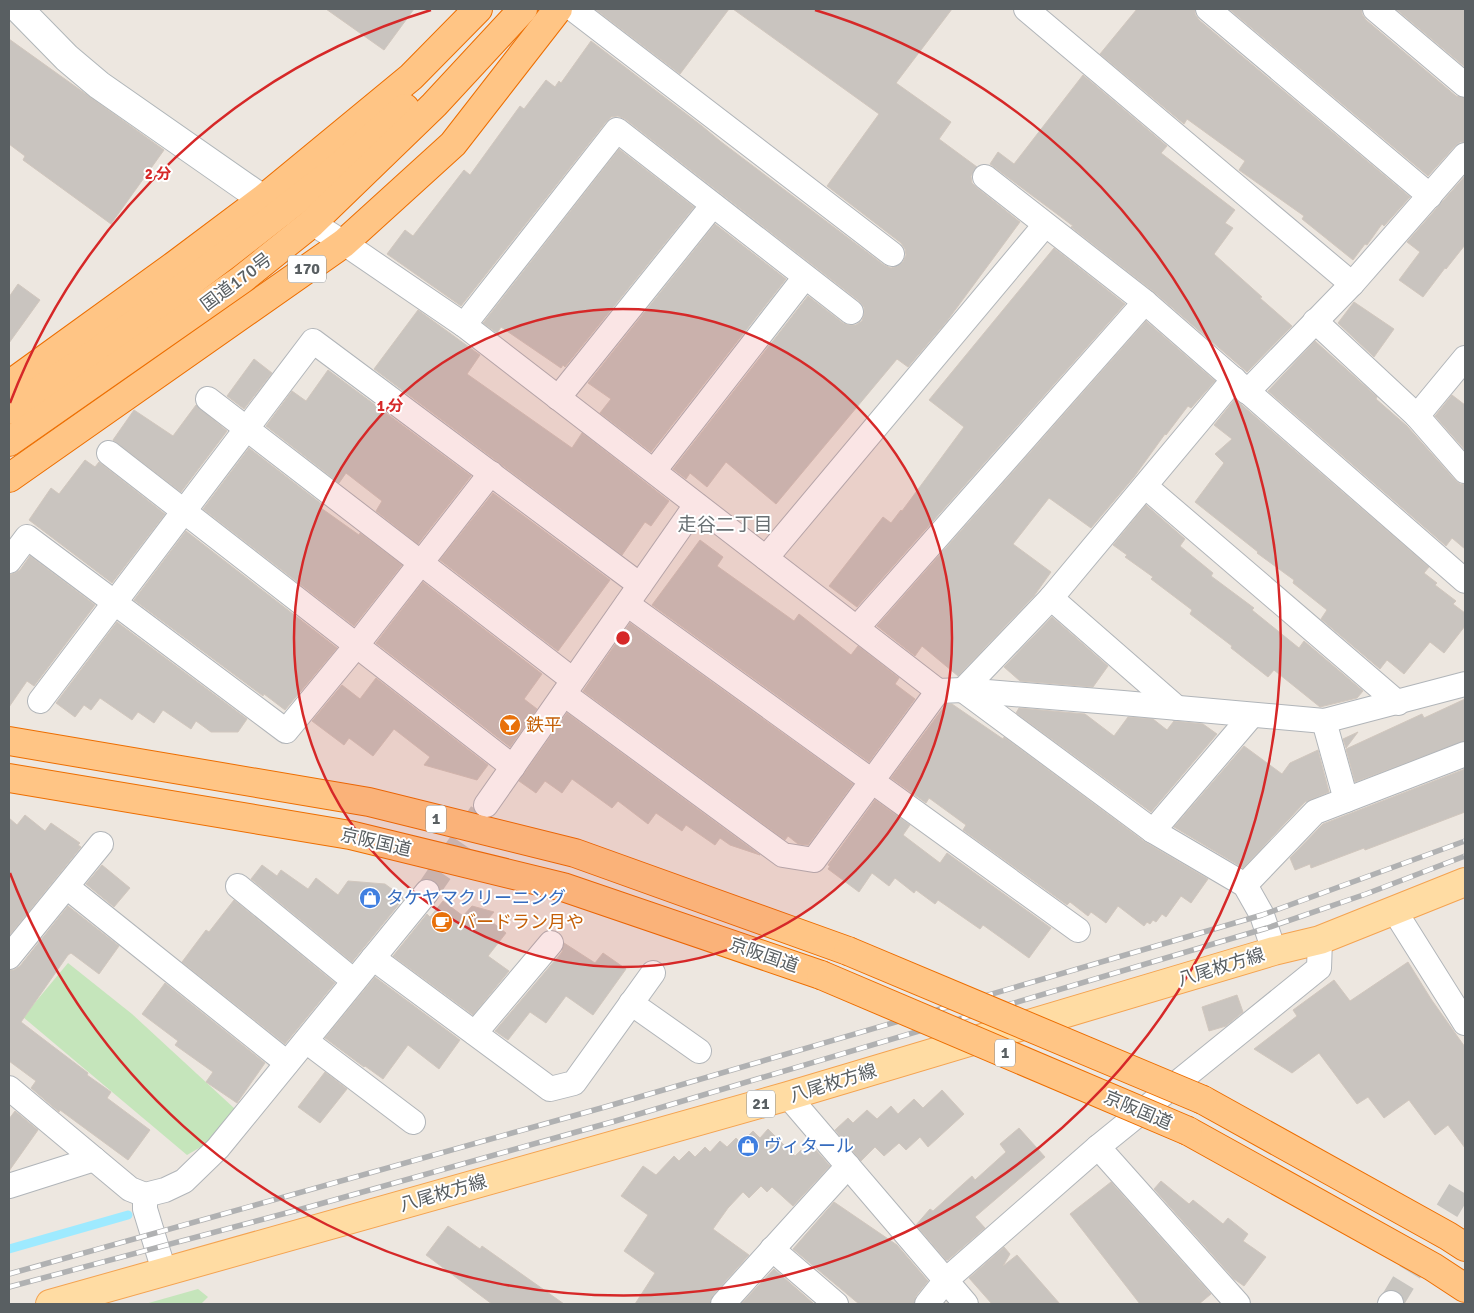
<svg xmlns="http://www.w3.org/2000/svg" width="1474" height="1313" viewBox="0 0 1474 1313" font-family="Signika,'Noto Sans JP',sans-serif">
<style>
.green{fill:#c5e5bb}
.lines{fill:none;stroke-linecap:round;stroke-linejoin:round}
.stream{stroke:#9eeaff;stroke-width:9}
.building{fill:#c9c4bf;stroke:#d1c7be}
.street-tunnel{stroke:#c8c5c0;stroke-width:24;stroke-dasharray:24 12;stroke-linecap:butt}
.street-casing{stroke:#b1b5b9;stroke-width:26}
.secondary-casing{stroke:#b0b6b9;stroke-width:30}
.primary-casing{stroke:#f4a351;stroke-width:30}
.highway-casing{stroke:#ed6e00;stroke-width:30}
.street{stroke:#fff;stroke-width:24}
.secondary{stroke:#fff;stroke-width:28}
.primary{stroke:#ffdca3;stroke-width:28}
.highway{stroke:#ffc585;stroke-width:28}
.rail-casing{stroke:#b0b1b2;stroke-width:5.5}
.rail{stroke:#fff;stroke-width:4;stroke-dasharray:11;stroke-linecap:butt}
.highway-bridge-casing{stroke:#ed6e00;stroke-width:30;stroke-linecap:butt}
.highway-bridge{stroke:#ffc585;stroke-width:28}
.ring{fill:none;stroke:#d62828;stroke-width:2.5}
.labels{text-anchor:middle;dominant-baseline:central;stroke-width:4;stroke-linejoin:round;paint-order:stroke}
.shield{fill:#fff;stroke:#8b8f91;stroke-width:1}
.shield-label{font-size:16px;font-weight:bold;fill:#595f62}
.street-label{font-size:18px;fill:#595f62;stroke:#fff}
.food-label{font-size:18px;fill:#c56008;stroke:#fff;text-anchor:start}
.shop-label{font-size:18px;fill:#366cbe;stroke:#fff;text-anchor:start}
.neighbourhood-label{font-size:19px;fill:#6a7174;stroke:#fff}
.centre{fill:#d62828;stroke:#fff;stroke-width:2.5}
.ring-label{font-size:15px;text-anchor:middle;font-weight:bold;fill:#d62828;stroke:#fff;stroke-width:4;stroke-linejoin:round;paint-order:stroke}
</style>
<rect width="100%" height="100%" fill="#ede7e0"/>
<!-- green -->
<g class="green">
<path d="M68 963 132 1014 235 1109 206 1144 187 1155 23 1017Z"/>
<path d="M198 1289 208 1297 201 1304H145Z"/>
</g>
<g class="lines">
<!-- stream -->
<path class="stream" d="M9 1249 128 1215"/>
</g>
<!-- building -->
<g class="building">
<path d="M326 9H414L384 50Z"/>
<path d="M595 9H729L680 74Z"/>
<path d="M733 9H952L896 83 951 122 939 139 977 167 971 176 972 183 976 187 1020 222 947 321 908 367 897 359 776 504 726 462 707 487 690 473 686 479 673 469 808 296 843 323 849 325H856L862 321 864 314V307L859 301 625 119 618 116 611 117 606 122 461 306 387 254 405 230 413 236 464 170 470 175 520 106 524 109 546 80 555 87 559 81 561 83 591 41 702 126 720 141 884 265 891 268 898 266 903 262 906 255 905 249 901 243 827 186 879 114Z"/>
<path d="M1137 9H1195V14L1199 20 1410 197 1384 226 1382 224 1367 245 1365 244 1353 260 1302 219 1304 216 1239 170 1245 161 1187 119 1184 124 1100 54Z"/>
<path d="M1229 9H1362V14L1366 20 1456 96 1465 98V142H1460L1455 146 1428 176Z"/>
<path d="M1396 9H1465V67Z"/>
<path d="M9 39 164 150 111 224 23 160 25 156 9 144Z"/>
<path d="M1083 75 1167 146 1161 153 1235 210 1225 223 1233 228 1214 254 1262 297 1260 298 1292 326 1247 372 1154 292 1071 227 1073 226 990 164 998 152 1014 164Z"/>
<path d="M619 149 694 207 565 367 563 365 561 368 501 327 497 333 483 323Z"/>
<path d="M1465 176V245L1446 269 1445 268 1423 297 1399 280 1420 252 1407 242Z"/>
<path d="M715 224 786 279 651 452 600 413 611 399 588 383Z"/>
<path d="M1054 248 1125 304 857 607 829 586 883 517 891 523 901 510 902 511 964 427 929 400Z"/>
<path d="M18 284 40 300 9 343V297Z"/>
<path d="M1354 302 1394 329 1374 357 1338 323Z"/>
<path d="M418 310 480 355 467 374 572 448 582 433 669 501 651 526 645 522 622 555 374 369Z"/>
<path d="M1146 321 1215 381 1191 408 1188 406 1166 435 1165 434 1134 477 1091 528 1049 498 1013 544 1051 572 1034 596 958 676 922 646 915 656 877 626Z"/>
<path d="M1315 341 1377 397 1376 399 1407 426 1455 480 1460 484H1465V549L1452 538 1446 546 1268 391Z"/>
<path d="M254 359 272 373 244 409 227 396Z"/>
<path d="M328 370 471 476 418 544 376 511 382 501 346 473 339 483 266 426 292 391 306 401Z"/>
<path d="M1452 395 1465 405V450L1435 416Z"/>
<path d="M1235 399 1429 567 1424 573 1437 583 1435 585 1456 601 1453 604 1465 613V626L1444 653 1430 642 1404 674 1387 660 1380 669 1321 619 1327 610 1293 583 1294 580 1257 553 1258 552 1195 502 1224 463 1215 454 1232 439 1214 425Z"/>
<path d="M196 405 227 431 181 492 113 440 134 410 173 436Z"/>
<path d="M249 448 323 505 321 508 359 535 360 533 402 565 354 626 203 509Z"/>
<path d="M85 460 95 467 99 462 165 514 112 583 29 520 51 488 59 494Z"/>
<path d="M493 493 610 580 558 651 440 560Z"/>
<path d="M1146 505 1185 539 1180 546 1213 573 1211 576 1254 608 1252 610 1299 648 1304 641 1363 691 1357 698 1320 707 1274 670 1268 677 1231 648 1232 646 1190 614 1192 610 1151 579 1153 577 1125 557 1127 555 1113 545Z"/>
<path d="M186 531 337 648 285 710 264 694 263 696 134 600Z"/>
<path d="M700 540 723 557 717 566 794 621 799 614 851 655 858 646 899 678 895 684 915 699 869 762 652 605Z"/>
<path d="M30 556 95 605 34 686 27 681 9 707V575L15 573 20 570Z"/>
<path d="M423 582 542 674 524 699 537 709 510 747 376 643Z"/>
<path d="M1052 617 1108 666 1093 687 1020 681 1004 667Z"/>
<path d="M117 622 247 719 238 732H211L196 721 191 729 163 710 154 723 138 712 132 720 100 698 91 710 84 705 75 717 56 703Z"/>
<path d="M630 623 853 784 808 845 798 844 788 836 785 840 583 691Z"/>
<path d="M376 678 488 765 477 780 424 765 430 757 394 729 373 756 349 738 344 745 312 721 342 685 360 699Z"/>
<path d="M1465 699V741L1355 782 1346 749 1422 714 1424 718Z"/>
<path d="M946 704H952L1003 739 1004 737 1145 842 1208 879 1191 903 1181 896 1166 917 1162 914 1156 922 1153 920 1150 924 1147 922 1144 926 1118 906 1106 923 1091 912 1088 916 1070 902 1067 905 963 830 966 825 929 798 926 803 891 778Z"/>
<path d="M1019 708 1085 714 1114 736 1128 717 1153 719 1167 730 1174 721 1203 724 1217 734 1151 812 1016 713Z"/>
<path d="M567 713 760 855 730 845 720 838 715 845 686 825 682 831 656 813 648 824 618 801 612 808 572 779 562 793 545 781 536 793 519 781Z"/>
<path d="M1358 732 1346 748 1343 739Z"/>
<path d="M1244 746 1282 774 1290 763 1318 750 1329 792 1305 802 1243 868 1174 827Z"/>
<path d="M1465 769V812L1365 850 1364 848 1311 868 1310 864 1295 870 1290 858 1323 824Z"/>
<path d="M875 800 910 825 903 835 940 863 947 853 1051 928 1029 958 983 925 980 929 938 900 935 904 916 890 914 893 895 878 889 886 872 873 859 892 828 869 830 866 828 865Z"/>
<path d="M25 815 45 831 51 823 80 843 78 845 81 847 9 936V818L17 825Z"/>
<path d="M102 865 130 888 114 907 86 884Z"/>
<path d="M262 865 277 876 281 870 308 889 316 878 338 895 348 881 385 884 404 898 352 962 251 879Z"/>
<path d="M234 900 335 983 285 1044 182 962 206 930 209 932Z"/>
<path d="M443 901 463 916 472 906 494 912 488 919 506 933 488 956 509 971 473 1015 393 956 427 914 430 917Z"/>
<path d="M68 906 119 946 99 974 71 953 68 955 21 1022 88 1073 87 1075 111 1092 107 1098 150 1130 128 1160 60 1110 59 1112 31 1088 36 1081 9 1061V970H14L20 966Z"/>
<path d="M564 943 595 963 603 953 626 969 593 1015 566 996 546 1023 530 1012 508 1040 495 1031 562 952Z"/>
<path d="M1408 962 1431 999 1465 1047V1148L1448 1125 1435 1135 1409 1100 1384 1118 1368 1097 1357 1104 1319 1053 1292 1073 1254 1049 1297 1016 1293 1010 1334 980 1350 1001Z"/>
<path d="M375 977 460 1040 439 1069 408 1045 383 1079 365 1066 364 1067 325 1038Z"/>
<path d="M165 983 265 1063 237 1103 206 1082 213 1072 175 1045 178 1041 142 1014Z"/>
<path d="M1237 995 1243 1012 1226 1026 1209 1031 1202 1007Z"/>
<path d="M325 1072 347 1089 320 1123 298 1107Z"/>
<path d="M942 1090 964 1114 928 1147 920 1137 906 1150 899 1143 884 1156 875 1147 861 1161 835 1130 848 1118 853 1123 867 1110 877 1119 891 1106 898 1114 914 1099 923 1108Z"/>
<path d="M15 1111 38 1130 9 1171V1119Z"/>
<path d="M1019 1128 1045 1157 975 1217 985 1228 948 1260H946L916 1225 930 1209 933 1211 972 1176 975 1180 1006 1152 1000 1144Z"/>
<path d="M768 1129 795 1156 801 1150 807 1156 815 1149 830 1166 793 1206 772 1187 767 1192 761 1186 749 1198 743 1192 728 1208 713 1229 749 1255 713 1295 710 1304H635L655 1273 624 1251 648 1215 621 1196 643 1166 656 1175 674 1156 679 1161 689 1151 695 1157 705 1147 710 1152 720 1141 727 1147 736 1138 741 1143 753 1131 760 1138Z"/>
<path d="M1161 1181 1189 1204 1193 1200 1223 1224 1228 1218 1248 1234 1243 1241 1266 1257 1244 1286 1234 1279 1154 1189Z"/>
<path d="M1111 1182 1211 1294 1199 1304H1140L1070 1214Z"/>
<path d="M834 1202 897 1245 928 1281 916 1296 914 1304H859L793 1249Z"/>
<path d="M448 1226 480 1249 482 1246 564 1304H492L426 1255Z"/>
<path d="M1004 1247 1010 1254 1003 1266 1017 1255 1060 1304H992L969 1278Z"/>
<path d="M774 1269 813 1303 812 1304H741Z"/>
</g>
<g class="lines">
<!-- street-tunnel -->
<g class="street-tunnel">
<path d="M427 892 481 813"/>
<path d="M1391 1303 1465 1181"/>
</g>
<!-- street casing -->
<g class="street-casing">
<g id="street">
<path d="M573 9 892 254"/>
<path d="M1026 9 1352 284"/>
<path d="M1208 9 1430 196"/>
<path d="M1375 9 1465 85"/>
<path d="M985 177 1145 302 1465 581"/>
<path d="M312 223 344 243 464 325 938 691 963 690 1123 703 1324 721 1465 684"/>
<path d="M1315 321 1417 416 1465 471"/>
<path d="M464 325 617 130 851 312"/>
<path d="M1247 392 1352 284 1465 155"/>
<path d="M558 398 713 205"/>
<path d="M208 399 573 680"/>
<path d="M1417 416 1465 358"/>
<path d="M109 453 513 767"/>
<path d="M654 471 805 277"/>
<path d="M1145 486 1398 703"/>
<path d="M766 558 1045 225"/>
<path d="M9 561 27 537 286 731 356 646 491 473"/>
<path d="M1051 598 1177 708"/>
<path d="M627 604 1078 930"/>
<path d="M857 628 1145 302"/>
<path d="M963 690 1153 831 1245 885 1262 915 1274 951"/>
<path d="M963 690 1051 598 1234 379"/>
<path d="M564 694 783 855 814 860 938 691"/>
<path d="M40 701 313 341 640 585"/>
<path d="M1324 721 1346 800"/>
<path d="M486 805 696 505"/>
<path d="M1153 831 1252 715"/>
<path d="M1245 885 1315 812 1465 754"/>
<path d="M238 886 354 981"/>
<path d="M67 887 287 1063"/>
<path d="M1394 910 1465 1023"/>
<path d="M9 957 101 844"/>
<path d="M373 958 550 1089 574 1083 653 973"/>
<path d="M631 1003 699 1051"/>
<path d="M475 1033 551 943"/>
<path d="M306 1041 413 1122"/>
<path d="M9 1088 130 1189 145 1195 165 1190 184 1181 218 1148 427 892"/>
<path d="M788 1096 966 1304"/>
<path d="M1098 1147 1238 1304"/>
<path d="M9 1186 94 1159"/>
<path d="M145 1195V1209L164 1271"/>
<path d="M772 1249 836 1304"/>
<path d="M723 1304 848 1166"/>
<path d="M927 1304 946 1280 1098 1147 1319 968 1320 940"/>
<path d="M1390 1304 1391 1303"/>
</g>
</g>
<!-- secondary casing -->
<g class="secondary-casing">
<path id="secondary" d="M19 9 67 58 99 85 281 212"/>
</g>
<!-- primary casing -->
<g class="primary-casing">
<path id="primary" d="M50 1304 788 1096 1274 951 1320 940 1465 882"/>
</g>
<!-- highway casing -->
<g class="highway-casing">
<g id="highway">
<path d="M9 385 175 265 263 199 411 77 478 9"/>
<path d="M9 410 96 353 226 255 334 171 405 108"/>
<path d="M9 442 241 280 312 223 434 105 523 9"/>
<path d="M9 478 344 243 453 144 558 9"/>
<path d="M9 741 369 802 575 853 848 951"/>
<path d="M9 778 350 835 563 887 821 975"/>
<path d="M1203 1100 1448 1236 1465 1247"/>
<path d="M1188 1131 1433 1267 1465 1288"/>
</g>
</g>
<!-- street -->
<use href="#street" class="street"/>
<!-- secondary -->
<use href="#secondary" class="secondary"/>
<!-- primary -->
<use href="#primary" class="primary"/>
<!-- highway -->
<use href="#highway" class="highway"/>
<!-- rail casing -->
<g class="rail-casing">
<g id="rail">
<path d="M9 1274 605 1107 1262 915 1465 841"/>
<path d="M9 1287 309 1207 612 1122 1267 928 1366 894 1465 856"/>
</g>
</g>
<!-- rail -->
<use href="#rail" class="rail"/>
<!-- highway-bridge casing -->
<g class="highway-bridge-casing">
<g id="highway-bridge">
<path d="M848 951 1203 1100"/>
<path d="M821 975 1188 1131"/>
</g>
</g>
<!-- highway-bridge -->
<use href="#highway-bridge" class="highway-bridge"/>
</g>
<!-- distance rings -->
<circle cx="623" cy="638" r="329" fill="#d62828" fill-opacity=".12"/>
<g class="ring">
<circle cx="623" cy="638" r="329"/>
<path d="M10 403A657 657 0 0 1 431 10M815 10A657 657 0 1 1 10 873"/>
</g>
<!-- icons -->
<defs>
<g id="bar-disc" transform="scale(1.125)"><circle r="9.5" fill="#e8710a" stroke="#fff"/><path d="M-6-5H6L.8 .8V4.5H3.5V6h-7V4.5H-.8V.8Z" fill="#fff"/></g>
<g id="shop-disc" transform="scale(1.125)"><circle r="9.5" fill="#3f7fe0" stroke="#fff"/><path d="M-5-2.5h2.3a2.7 3.5 0 0 1 5.4 0H5L5.5 6h-11ZM-1.5-2.5h3a1.5 2.3 0 0 0-3 0Z" fill="#fff"/></g>
<g id="cafe-disc" transform="scale(1.125)"><circle r="9.5" fill="#e8710a" stroke="#fff"/><path d="M-5.5-4.5H6V0H3Q3 3.5 0 3.5H-2.5Q-5.5 3.5-5.5 0ZM3-3.2v2h1.7v-2ZM-6 4.5H4V6H-6Z" fill="#fff"/></g>
</defs>
<g fill-rule="evenodd">
<use href="#bar-disc" x="510" y="725"/>
<use href="#shop-disc" x="370" y="898"/>
<use href="#cafe-disc" x="442" y="922"/>
<use href="#shop-disc" x="748" y="1146"/>
</g>
<g class="labels">
<!-- shield labels -->
<g class="shield">
<rect x="288" y="255.5" width="38" height="27" rx="4"/>
<rect x="426" y="805.5" width="20" height="27" rx="4"/>
<rect x="995" y="1039.5" width="20" height="27" rx="4"/>
<rect x="747" y="1090.5" width="28" height="27" rx="4"/>
</g>
<g class="shield-label">
<text x="307" y="269">170</text>
<text x="436" y="819">1</text>
<text x="1005" y="1053">1</text>
<text x="761" y="1104">21</text>
</g>
<!-- street labels -->
<g class="street-label">
<text transform="translate(236 282) rotate(-37)">国道170号</text>
<text transform="translate(376 842) rotate(13)">京阪国道</text>
<text transform="translate(764 955) rotate(19)">京阪国道</text>
<text transform="translate(1221 967) rotate(-17)">八尾枚方線</text>
<text transform="translate(833 1083) rotate(-17)">八尾枚方線</text>
<text transform="translate(1138 1110) rotate(23)">京阪国道</text>
<text transform="translate(443 1193) rotate(-16)">八尾枚方線</text>
</g>
<!-- food labels -->
<g class="food-label">
<text x="526" y="725">鉄平</text>
<text x="458" y="922">バードラン月や</text>
</g>
<!-- shop labels -->
<g class="shop-label">
<text x="386" y="898">タケヤマクリーニング</text>
<text x="764" y="1146">ヴィタール</text>
</g>
<!-- neighbourhood labels -->
<g class="neighbourhood-label">
<text x="725" y="525">走谷二丁目</text>
</g>
</g>
<circle cx="623" cy="638" r="8" class="centre"/>
<g class="ring-label">
<text x="158" y="179">2 分</text>
<text x="390" y="411">1 分</text>
</g>
<!-- border -->
<rect width="1474" height="1313" fill="none" stroke="#595f62" stroke-width="20"/>
</svg>
